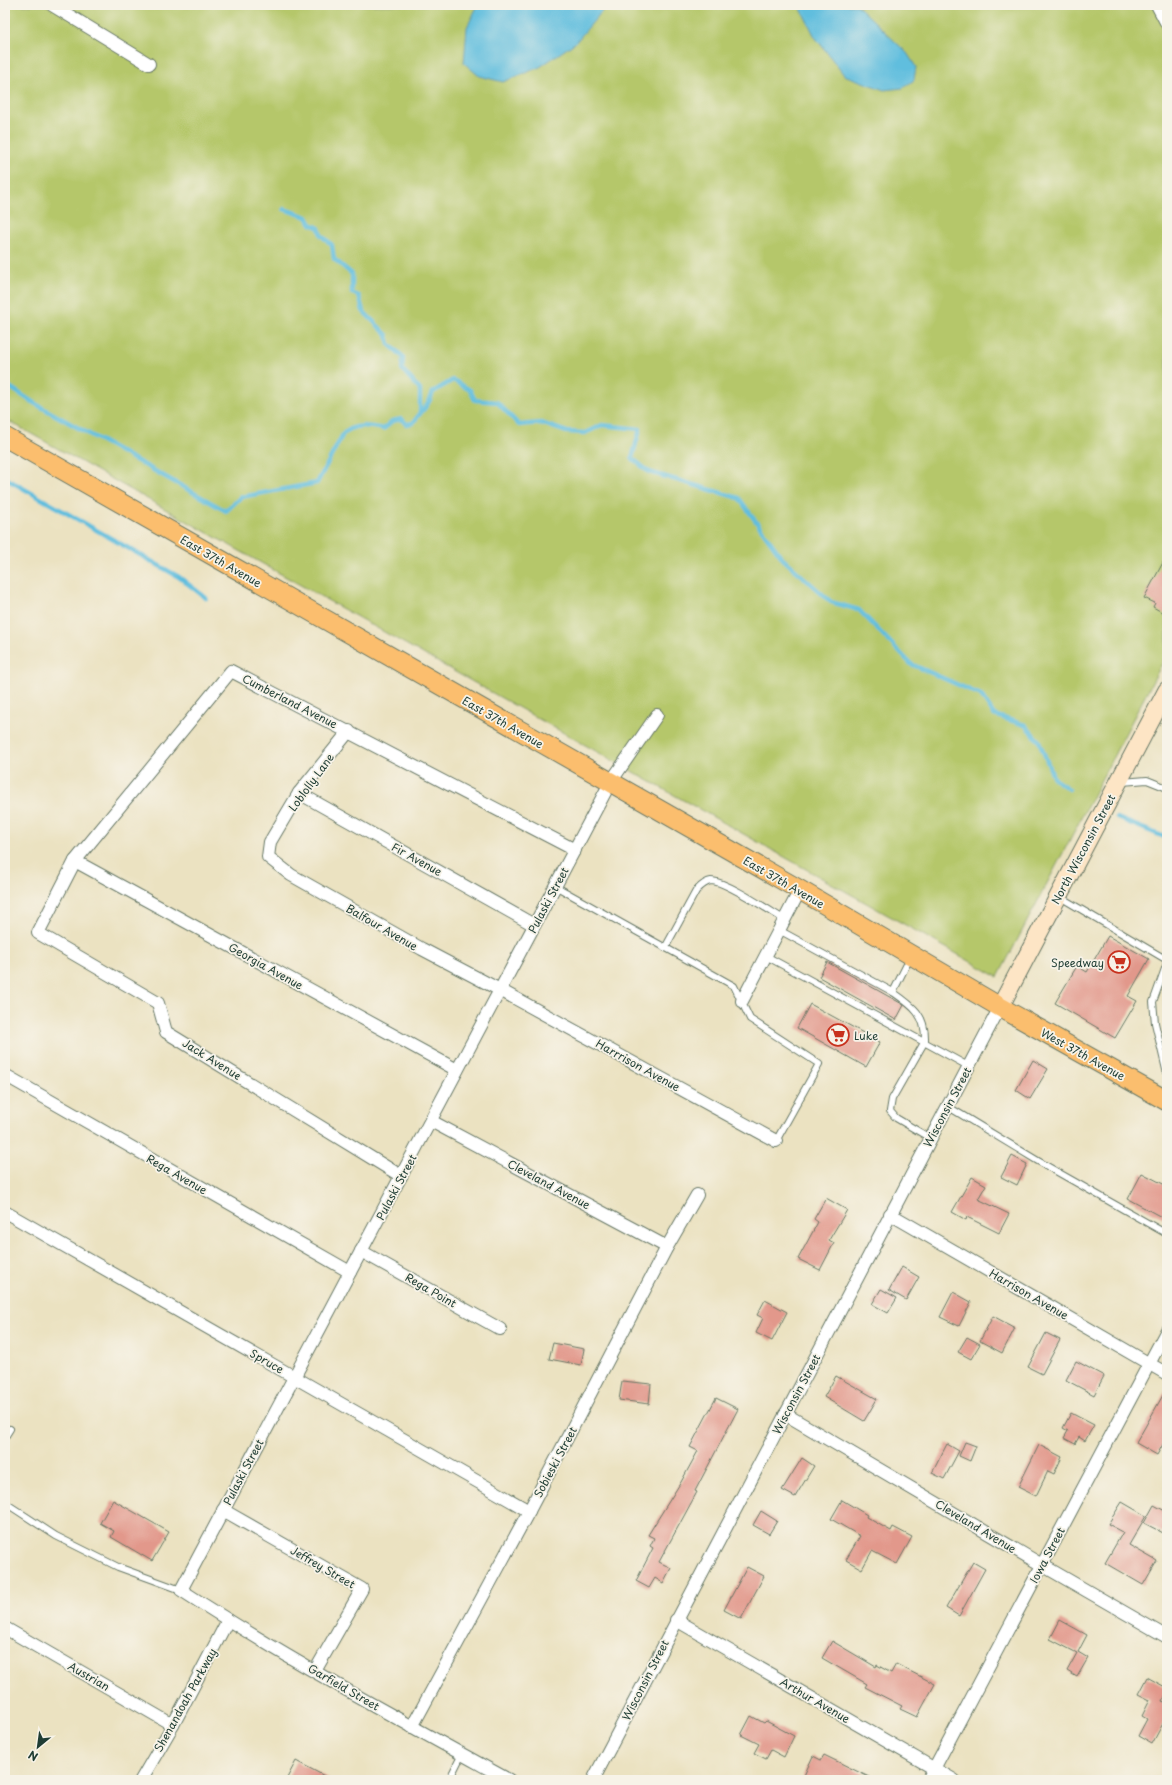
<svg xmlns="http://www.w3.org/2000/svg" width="1172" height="1785" viewBox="0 0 1172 1785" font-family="'Playpen Sans',sans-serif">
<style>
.green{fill:#b5c76a;stroke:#6a824f}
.water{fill:#60bede;stroke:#407e89}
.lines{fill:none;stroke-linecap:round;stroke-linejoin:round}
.stream{stroke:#60bede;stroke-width:4.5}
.building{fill:#e2988b}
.lane-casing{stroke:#667765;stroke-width:8}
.street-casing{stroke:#667765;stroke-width:14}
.secondary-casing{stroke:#667765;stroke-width:19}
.primary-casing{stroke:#667765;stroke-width:21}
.lane{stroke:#fff;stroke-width:6}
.street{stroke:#fff;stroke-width:12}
.secondary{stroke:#fde5c5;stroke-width:17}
.primary{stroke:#fbbe6e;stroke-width:19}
.labels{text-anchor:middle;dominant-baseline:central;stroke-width:3.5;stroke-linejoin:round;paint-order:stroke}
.street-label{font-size:11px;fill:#1f3d34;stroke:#f7f3e8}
.poi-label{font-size:11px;fill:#1f3d34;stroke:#f7f3e8;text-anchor:end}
</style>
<rect width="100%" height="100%" fill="#f7f3e8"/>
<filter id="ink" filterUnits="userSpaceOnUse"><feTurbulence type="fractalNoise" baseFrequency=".025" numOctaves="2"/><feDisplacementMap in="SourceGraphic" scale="8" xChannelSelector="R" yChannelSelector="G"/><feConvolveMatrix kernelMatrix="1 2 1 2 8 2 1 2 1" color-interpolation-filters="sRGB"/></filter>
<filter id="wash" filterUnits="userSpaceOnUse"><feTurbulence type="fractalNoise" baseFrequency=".012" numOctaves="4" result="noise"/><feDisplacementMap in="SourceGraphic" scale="16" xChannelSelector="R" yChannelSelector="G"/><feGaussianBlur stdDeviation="0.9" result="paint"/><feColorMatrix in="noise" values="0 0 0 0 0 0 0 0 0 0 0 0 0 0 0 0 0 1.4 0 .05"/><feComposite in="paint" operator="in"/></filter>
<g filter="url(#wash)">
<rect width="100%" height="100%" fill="#ebe2c1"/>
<!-- green -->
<path class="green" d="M5 5H1167V654L998 977 5 419Z"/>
<!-- water -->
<g class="water">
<path d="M478 5H605L604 9 576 42 540 67 503 82 479 76 464 63 467 27Z"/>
<path d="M799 5H857L907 53 916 67 914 80 903 88 884 90 844 75 815 37Z"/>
</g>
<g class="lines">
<!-- stream -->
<g class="stream">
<path d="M284 209 307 217 311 224 319 228 321 235 332 245 334 259 352 274V293L359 296 363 311 387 335 389 344 403 357 402 369 420 390V413"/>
<path d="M5 384 34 403 226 511 241 497 317 483 343 434C354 423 370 426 384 429L392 421 402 419 406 424 413 423C421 411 429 406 433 392L453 380 470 390 475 400 497 402 519 425 541 423 567 432 585 433 602 425 640 429 632 458 649 472 739 498 783 559 831 602 859 610 911 664 981 695 994 715 1025 725 1039 741 1054 779 1069 789"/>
<path d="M5 478 179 577 206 598"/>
<path d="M1117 818 1167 838"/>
</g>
</g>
<g id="blocks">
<!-- building -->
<g class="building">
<path d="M1167 555V615L1153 607 1155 603 1144 598Z"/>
<path d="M1108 936 1149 959 1128 996 1137 1001 1115 1038 1055 1003 1077 966 1087 972Z"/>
<path d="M827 962 904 1005 896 1020 819 977Z"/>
<path d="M810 1004 880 1042 866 1067 797 1028Z"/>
<path d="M1033 1060 1048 1069 1030 1099 1016 1090Z"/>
<path d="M1012 1156 1027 1164 1017 1185 1001 1177Z"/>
<path d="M1142 1173 1167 1186V1220L1128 1199Z"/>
<path d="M972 1177 986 1185 978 1199 1009 1214 999 1233 967 1217 966 1220 952 1212Z"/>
<path d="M826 1198 847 1210 829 1240 834 1243 820 1270 798 1259 818 1222 814 1219Z"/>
<path d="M902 1267 919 1277 906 1300 889 1290Z"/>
<path d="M881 1289 897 1298 888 1313 872 1304Z"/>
<path d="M953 1292 971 1302 959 1326 940 1317Z"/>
<path d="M765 1300 787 1312 772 1341 756 1333 763 1318 757 1315Z"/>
<path d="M993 1316 1015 1328 1002 1353 980 1341Z"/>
<path d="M1046 1333 1060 1340 1042 1374 1028 1367Z"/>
<path d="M967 1337 980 1344 971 1359 958 1352Z"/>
<path d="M553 1343 584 1349 581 1365 549 1359Z"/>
<path d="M1076 1361 1104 1376 1094 1395 1066 1380Z"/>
<path d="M836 1376 877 1399 864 1421 824 1397Z"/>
<path d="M622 1381 651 1384 649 1404 619 1400Z"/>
<path d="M1167 1388V1437L1157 1455 1136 1443Z"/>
<path d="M716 1398 738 1409 695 1491 697 1492 659 1562 671 1568 663 1583 655 1578 649 1588 636 1581 653 1548 650 1546 654 1538 648 1535 681 1482 698 1451 690 1447Z"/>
<path d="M1071 1413 1094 1425 1085 1441 1079 1437 1075 1444 1064 1438 1068 1431 1063 1428Z"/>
<path d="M965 1442 976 1446 970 1461 959 1456Z"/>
<path d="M947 1444 959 1451 944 1479 932 1473Z"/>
<path d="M1039 1445 1062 1457 1054 1474 1048 1471 1036 1496 1018 1487Z"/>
<path d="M802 1458 814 1466 795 1497 782 1490Z"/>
<path d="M113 1500 169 1532 152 1561 111 1537 114 1531 100 1523Z"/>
<path d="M842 1500 867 1515 866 1517 891 1531 893 1527 912 1537 897 1564 872 1551 862 1569 846 1560 860 1536 831 1519Z"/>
<path d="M1122 1502 1146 1516 1129 1545 1157 1561 1143 1585 1105 1563 1123 1532 1108 1524Z"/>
<path d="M1154 1505 1167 1512V1535L1144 1523Z"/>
<path d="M761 1511 777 1521 769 1534 753 1525Z"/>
<path d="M973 1562 985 1569 959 1616 946 1608Z"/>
<path d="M747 1567 764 1576 741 1619 724 1610Z"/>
<path d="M1060 1620 1087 1635 1078 1652 1088 1658 1077 1677 1067 1671 1077 1653 1050 1639Z"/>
<path d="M832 1641 876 1667 877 1665 891 1673 896 1664 935 1684 917 1717 900 1709 902 1706 865 1687 867 1684 822 1658Z"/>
<path d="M1147 1677 1167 1688V1693L1162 1702 1167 1704V1716L1152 1744 1138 1736 1147 1719 1142 1716 1150 1700 1138 1694Z"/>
<path d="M751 1716 764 1723 766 1721 794 1736 784 1757 771 1750 766 1759 754 1753 759 1744 741 1735Z"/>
<path d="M824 1755 875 1780H802L813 1756 821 1760Z"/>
<path d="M296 1761 332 1780H286Z"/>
</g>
</g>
</g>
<g filter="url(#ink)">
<use href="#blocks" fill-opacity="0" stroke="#667765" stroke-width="1"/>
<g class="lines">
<!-- lane casing -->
<g class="lane-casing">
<g id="lane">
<path d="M1122 782 1147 780 1167 788"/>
<path d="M555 886 734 986 750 1019 819 1064 776 1141"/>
<path d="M1060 897 1167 960"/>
<path d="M779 930 893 992"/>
<path d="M665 948 696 891C700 887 704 882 711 881 726 881 770 911 785 920"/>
<path d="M766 956 968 1066"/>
<path d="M910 958 893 992C913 1006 926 1015 925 1041L892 1099 890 1111 896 1118 930 1138"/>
<path d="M1167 963 1153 1002 1155 1023 1167 1074"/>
<path d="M947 1106 1038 1161 1167 1234"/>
<path d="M5 1437 10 1429"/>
<path d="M5 1499 7 1504 56 1536 118 1567 181 1590"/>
<path d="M449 1780 462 1754"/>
</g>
</g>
<!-- street casing -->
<g class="street-casing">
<g id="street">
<path d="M52 5 149 64"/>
<path d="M1157 5 1167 24"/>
<path d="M349 731 299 793 270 842 268 857 291 875 422 949 500 990 776 1141"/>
<path d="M299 793 534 925"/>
<path d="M75 861 457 1070"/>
<path d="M742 1001 800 890"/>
<path d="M5 1075 350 1272"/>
<path d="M431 1121 667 1247"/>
<path d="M401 1176 166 1032 158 1003 38 933 75 861 231 671 575 850"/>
<path d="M5 1212 529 1511"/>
<path d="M890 1214 1167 1374"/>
<path d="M361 1251 500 1329"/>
<path d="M785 1414 1042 1565 1167 1637"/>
<path d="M223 1510 362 1589 315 1671"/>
<path d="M676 1620 954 1780"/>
<path d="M5 1628 173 1725"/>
<path d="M412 1727 529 1511 667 1247 697 1195"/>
<path d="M141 1780 173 1725 228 1620"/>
<path d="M509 1780C398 1719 287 1659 181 1590L610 783 657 715"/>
<path d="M593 1780 1000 1007"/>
<path d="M928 1780 1167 1330"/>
</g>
</g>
<!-- secondary casing -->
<g class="secondary-casing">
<path id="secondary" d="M1000 1007 1167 690"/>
</g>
<!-- primary casing -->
<g class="primary-casing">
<path id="primary" d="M5 437 800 890 1000 1007 1167 1101"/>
</g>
<!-- lane -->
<use href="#lane" class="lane"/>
<!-- street -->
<use href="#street" class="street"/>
<!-- secondary -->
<use href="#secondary" class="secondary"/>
<!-- primary -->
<use href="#primary" class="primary"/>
</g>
</g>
<!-- icons -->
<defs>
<g id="supermarket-ring" transform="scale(1.15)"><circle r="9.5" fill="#f7f3e8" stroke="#c8321e" stroke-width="1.5"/><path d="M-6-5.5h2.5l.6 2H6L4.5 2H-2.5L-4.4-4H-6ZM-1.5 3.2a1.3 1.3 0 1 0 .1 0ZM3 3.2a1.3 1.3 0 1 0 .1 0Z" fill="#c8321e"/></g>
</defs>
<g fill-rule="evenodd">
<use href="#supermarket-ring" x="1119" y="962"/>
<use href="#supermarket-ring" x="838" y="1035"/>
</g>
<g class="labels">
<!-- street labels -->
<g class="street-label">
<text transform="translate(221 561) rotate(30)">East 37th Avenue</text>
<text transform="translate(290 701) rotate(27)">Cumberland Avenue</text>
<text transform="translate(503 722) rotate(30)">East 37th Avenue</text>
<text transform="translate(311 782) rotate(-54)">Loblolly Lane</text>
<text transform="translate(1083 849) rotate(-62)">North Wisconsin Street</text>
<text transform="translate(417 859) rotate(29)">Fir Avenue</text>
<text transform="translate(784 882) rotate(30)">East 37th Avenue</text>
<text transform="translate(548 900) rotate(-62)">Pulaski Street</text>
<text transform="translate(382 927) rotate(30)">Balfour Avenue</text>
<text transform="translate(266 966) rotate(29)">Georgia Avenue</text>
<text transform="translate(1083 1054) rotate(29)">West 37th Avenue</text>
<text transform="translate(212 1059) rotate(32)">Jack Avenue</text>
<text transform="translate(638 1065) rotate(29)">Harrrison Avenue</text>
<text transform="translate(947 1107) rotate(-62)">Wisconsin Street</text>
<text transform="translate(177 1174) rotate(30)">Rega Avenue</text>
<text transform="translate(549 1184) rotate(28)">Cleveland Avenue</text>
<text transform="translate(396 1187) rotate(-62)">Pulaski Street</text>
<text transform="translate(431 1290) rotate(30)">Rega Point</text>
<text transform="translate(1029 1294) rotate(30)">Harrison Avenue</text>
<text transform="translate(267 1361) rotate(30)">Spruce</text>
<text transform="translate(796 1394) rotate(-62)">Wisconsin Street</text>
<text transform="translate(555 1462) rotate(-62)">Sobieski Street</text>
<text transform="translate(243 1472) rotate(-62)">Pulaski Street</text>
<text transform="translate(976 1526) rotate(31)">Cleveland Avenue</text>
<text transform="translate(1047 1555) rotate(-62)">Iowa Street</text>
<text transform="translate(323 1567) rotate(30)">Jeffrey Street</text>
<text transform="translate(89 1676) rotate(30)">Austrian</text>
<text transform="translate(645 1680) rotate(-63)">Wisconsin Street</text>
<text transform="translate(344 1687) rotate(30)">Garfield Street</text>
<text transform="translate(185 1700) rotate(-61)">Shenandoah Parkway</text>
<text transform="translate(815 1700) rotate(30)">Arthur Avenue</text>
</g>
<!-- poi labels -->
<g class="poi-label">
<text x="1104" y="962">Speedway</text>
<text x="854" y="1035" text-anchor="start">Luke</text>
</g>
</g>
<!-- margin -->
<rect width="1172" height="1785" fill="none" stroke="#f7f3e8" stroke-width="20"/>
<!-- north arrow -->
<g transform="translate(38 1747) rotate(209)" stroke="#f7f3e8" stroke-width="3" paint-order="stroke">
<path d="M0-3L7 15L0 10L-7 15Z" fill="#1f3d34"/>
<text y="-6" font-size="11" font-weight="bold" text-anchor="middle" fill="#1f3d34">N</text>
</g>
</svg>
